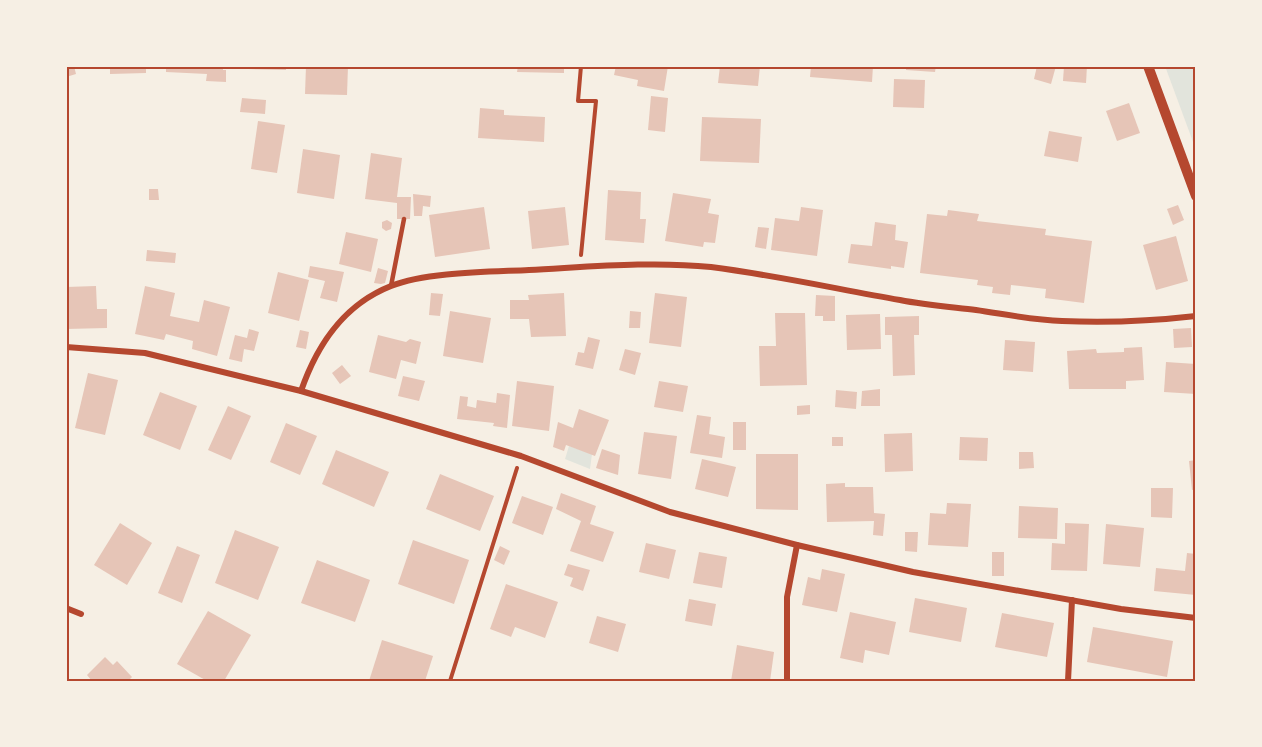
<svg xmlns="http://www.w3.org/2000/svg" width="1262" height="747" viewBox="0 0 1262 747" font-family="Helvetica,sans-serif">
<style>
.green{fill:#e2e4dc}
.building{fill:#e6c5b7}
.lines{fill:none;stroke-linecap:round;stroke-linejoin:round}
.path{stroke:#b5482f;stroke-width:4}
.service{stroke:#b5482f;stroke-width:4.5}
.minor{stroke:#b5482f;stroke-width:6}
.tertiary{stroke:#b5482f;stroke-width:10}
.neatline{fill:none;stroke:#b5482f;stroke-width:2}
</style>
<rect width="100%" height="100%" fill="#f6efe4"/>
<!-- green -->
<g class="green">
<path d="M1165 66H1196V150Z"/>
<path d="M569 446 592 454 590 469 565 459Z"/>
</g>
<!-- building -->
<g class="building">
<path d="M66 66H74L76 74 66 77Z"/>
<path d="M110 66H146V73L110 74Z"/>
<path d="M166 66H223V70H226V82L206 81 207 74 166 72Z"/>
<path d="M248 66H286V70L248 69Z"/>
<path d="M306 66H348L347 95 305 94Z"/>
<path d="M518 66H564V73L517 72Z"/>
<path d="M616 66H668L664 91 637 86 638 80 614 75Z"/>
<path d="M720 66H760L758 86 718 83Z"/>
<path d="M811 66H873L872 82 810 77Z"/>
<path d="M906 66H936L935 72 906 70Z"/>
<path d="M1037 66H1056L1051 84 1034 79Z"/>
<path d="M1064 66H1087L1086 83 1063 81Z"/>
<path d="M894 79 925 80 924 108 893 107Z"/>
<path d="M651 96 668 98 665 132 648 130Z"/>
<path d="M242 98 266 100 265 114 240 112Z"/>
<path d="M1129 103 1140 133 1117 141 1106 111Z"/>
<path d="M480 108 504 110V115L545 117 544 142 478 138Z"/>
<path d="M702 117 761 119 759 163 700 161Z"/>
<path d="M258 121 285 125 277 173 251 169Z"/>
<path d="M1049 131 1082 137 1078 162 1044 156Z"/>
<path d="M303 149 340 155 334 199 297 193Z"/>
<path d="M371 153 402 158 397 197H411L410 219H397V203L365 199Z"/>
<path d="M149 189H158L159 200H149Z"/>
<path d="M608 190 641 192 640 219H646L644 243 605 240Z"/>
<path d="M673 193 711 199 708 213 719 215 715 243 704 242 703 247 665 241Z"/>
<path d="M413 194 431 196 430 207 423 206 422 216H414Z"/>
<path d="M1178 205 1184 220 1173 225 1167 209Z"/>
<path d="M484 207 490 249 435 257 429 215Z"/>
<path d="M565 207 569 245 532 249 528 211Z"/>
<path d="M801 207 823 210 817 256 771 250 775 218 799 221Z"/>
<path d="M948 210 979 214 977 221 1046 229 1045 235 1092 241 1084 303 1045 298 1046 289 1011 285 1010 295 992 293 993 287 977 285 978 280 920 273 927 214 947 216Z"/>
<path d="M387 220 392 223 391 229 386 231 382 228V222Z"/>
<path d="M875 222 896 225 895 240 908 242 904 268 891 266V269L848 263 851 244 872 246Z"/>
<path d="M758 227 769 228 766 249 755 247Z"/>
<path d="M346 232 378 239 371 272 339 264Z"/>
<path d="M1176 236 1188 281 1156 290 1143 245Z"/>
<path d="M147 250 176 253 175 263 146 261Z"/>
<path d="M310 266 344 272 337 302 320 298 325 281 308 277Z"/>
<path d="M378 268 388 271 385 283 381 284 374 283Z"/>
<path d="M278 272 309 280 299 321 268 313Z"/>
<path d="M96 286 97 309H107V328L66 329V287Z"/>
<path d="M145 286 175 293 170 316 199 322 204 300 230 307 217 356 192 349 193 341 166 334 164 340 135 334Z"/>
<path d="M431 293 443 294 440 316 429 315Z"/>
<path d="M564 293 566 336 531 337 529 319H510V300H529L528 295Z"/>
<path d="M655 293 687 297 681 347 649 343Z"/>
<path d="M816 295 835 296V321H823V316H815Z"/>
<path d="M450 311 491 318 483 363 443 356Z"/>
<path d="M630 311 641 312 640 328H629Z"/>
<path d="M775 313H805L807 385 760 386 759 346H776Z"/>
<path d="M880 314 881 349 847 350 846 315Z"/>
<path d="M919 316V335H914L915 375 893 376 892 335H885V317Z"/>
<path d="M1191 328 1192 347 1174 348 1173 329Z"/>
<path d="M249 329 259 332 254 351 244 349 242 362 229 359 235 335 247 338Z"/>
<path d="M300 330 309 332 306 349 296 347Z"/>
<path d="M378 335 406 342 410 339 421 342 416 364 401 360 396 379 369 372Z"/>
<path d="M588 337 600 340 593 369 575 365 578 352 584 353Z"/>
<path d="M1005 340 1035 342 1033 372 1003 370Z"/>
<path d="M1142 347 1144 380 1126 381V389H1069L1067 351 1096 349 1097 353 1124 352V348Z"/>
<path d="M625 349 641 353 635 375 619 370Z"/>
<path d="M1166 362 1196 364V394L1164 392Z"/>
<path d="M342 365 351 376 340 384 332 373Z"/>
<path d="M88 373 118 380 105 435 75 428Z"/>
<path d="M403 376 425 381 419 401 398 396Z"/>
<path d="M517 381 554 386 549 431 512 426Z"/>
<path d="M659 381 688 386 683 412 654 407Z"/>
<path d="M880 389V406H861L862 391Z"/>
<path d="M836 390 857 392 856 409 835 407Z"/>
<path d="M160 392 197 406 180 450 143 435Z"/>
<path d="M497 393 510 395 507 428 493 426 494 423 457 419 460 396 468 397 467 406 476 408 477 400 496 403Z"/>
<path d="M810 405V414L797 415V406Z"/>
<path d="M228 406 251 416 231 460 208 450Z"/>
<path d="M579 409 609 420 595 456 566 445 564 451 553 447 558 422 573 428Z"/>
<path d="M697 415 711 417 709 434 725 437 722 458 690 453Z"/>
<rect x="733" y="422" width="13" height="28"/>
<path d="M286 423 317 436 300 475 270 462Z"/>
<path d="M644 432 677 436 671 479 638 474Z"/>
<path d="M912 433 913 471 885 472 884 434Z"/>
<rect x="832" y="437" width="11" height="9"/>
<path d="M960 437 988 438 987 461 959 460Z"/>
<path d="M602 449 620 455 618 475 596 468Z"/>
<path d="M336 450 389 472 374 507 322 484Z"/>
<path d="M1019 452H1033L1034 468 1019 469Z"/>
<path d="M756 454H798V510L756 509Z"/>
<path d="M702 459 736 467 728 497 695 489Z"/>
<path d="M1196 460V489L1192 490 1189 461Z"/>
<path d="M440 474 494 496 480 531 426 509Z"/>
<path d="M845 483V487H873L874 513 885 514 883 536 873 535 874 521 827 522 826 484Z"/>
<path d="M1151 488H1173L1172 518 1151 517Z"/>
<path d="M561 493 596 506 590 524 614 532 603 562 570 551 581 521 556 509Z"/>
<path d="M522 496 553 507 543 535 512 523Z"/>
<path d="M947 503 971 504 968 547 928 545 930 513 946 514Z"/>
<path d="M1019 506 1058 508 1057 539 1018 538Z"/>
<path d="M120 523 152 543 127 585 94 565Z"/>
<path d="M1065 523 1089 524 1087 571 1051 570 1052 543 1065 544Z"/>
<path d="M1106 524 1144 528 1140 567 1103 564Z"/>
<path d="M235 530 279 547 258 600 215 583Z"/>
<path d="M905 532H918L917 552 905 551Z"/>
<path d="M413 540 469 560 454 604 398 584Z"/>
<path d="M646 543 676 550 669 579 639 572Z"/>
<path d="M177 546 200 555 182 603 158 593Z"/>
<path d="M500 546 510 551 504 565 494 560Z"/>
<path d="M699 552 727 557 722 588 693 583Z"/>
<rect x="992" y="552" width="12" height="24"/>
<path d="M1187 553 1196 554V595L1154 591 1156 568 1185 571Z"/>
<path d="M317 560 370 580 355 622 301 603Z"/>
<path d="M568 564 590 570 583 591 570 586 573 578 564 575Z"/>
<path d="M822 569 845 574 837 612 802 605 808 577 820 580Z"/>
<path d="M506 584 558 602 545 638 515 627 511 637 490 629Z"/>
<path d="M915 598 967 608 961 642 909 632Z"/>
<path d="M689 599 716 604 712 626 685 621Z"/>
<path d="M208 611 251 635 224 681H207L177 664Z"/>
<path d="M850 612 896 622 889 655 865 650 863 663 840 658Z"/>
<path d="M1002 613 1054 623 1047 657 995 647Z"/>
<path d="M597 616 626 624 618 652 589 643Z"/>
<path d="M1093 627 1173 641 1167 677 1087 662Z"/>
<path d="M382 640 433 656 425 681H369Z"/>
<path d="M737 645 774 652 770 681H731Z"/>
<path d="M105 657 113 665 117 661 132 677 128 681H92L87 675Z"/>
</g>
<g class="lines">
<!-- path -->
<g class="path">
<path d="M1196 74V75"/>
<path d="M581 255 596 101H578L581 66"/>
<path d="M450 681 517 468"/>
</g>
<!-- service -->
<path class="service" d="M391 286 404 219"/>
<!-- minor -->
<g class="minor">
<path d="M66 347 145 353 301 391 521 456 670 512 797 545 913 572 1121 609 1196 618"/>
<path d="M301 391C317 345 343 305 391 286 427 272 489 272 529 270 589 267 651 261 711 267 774 275 837 289 900 300 925 305 951 307 976 310 1004 314 1033 320 1062 321 1106 323 1152 321 1196 316"/>
<path d="M66 608 81 614"/>
<path d="M787 681V597L797 545"/>
<path d="M1068 681 1072 600"/>
</g>
<!-- tertiary -->
<path class="tertiary" d="M1148 66 1196 196"/>
</g>
<!-- border -->
<rect width="1262" height="747" fill="none" stroke="#f6efe4" stroke-width="135"/>
<rect x="68" y="68" width="1126" height="612" class="neatline"/>
</svg>
